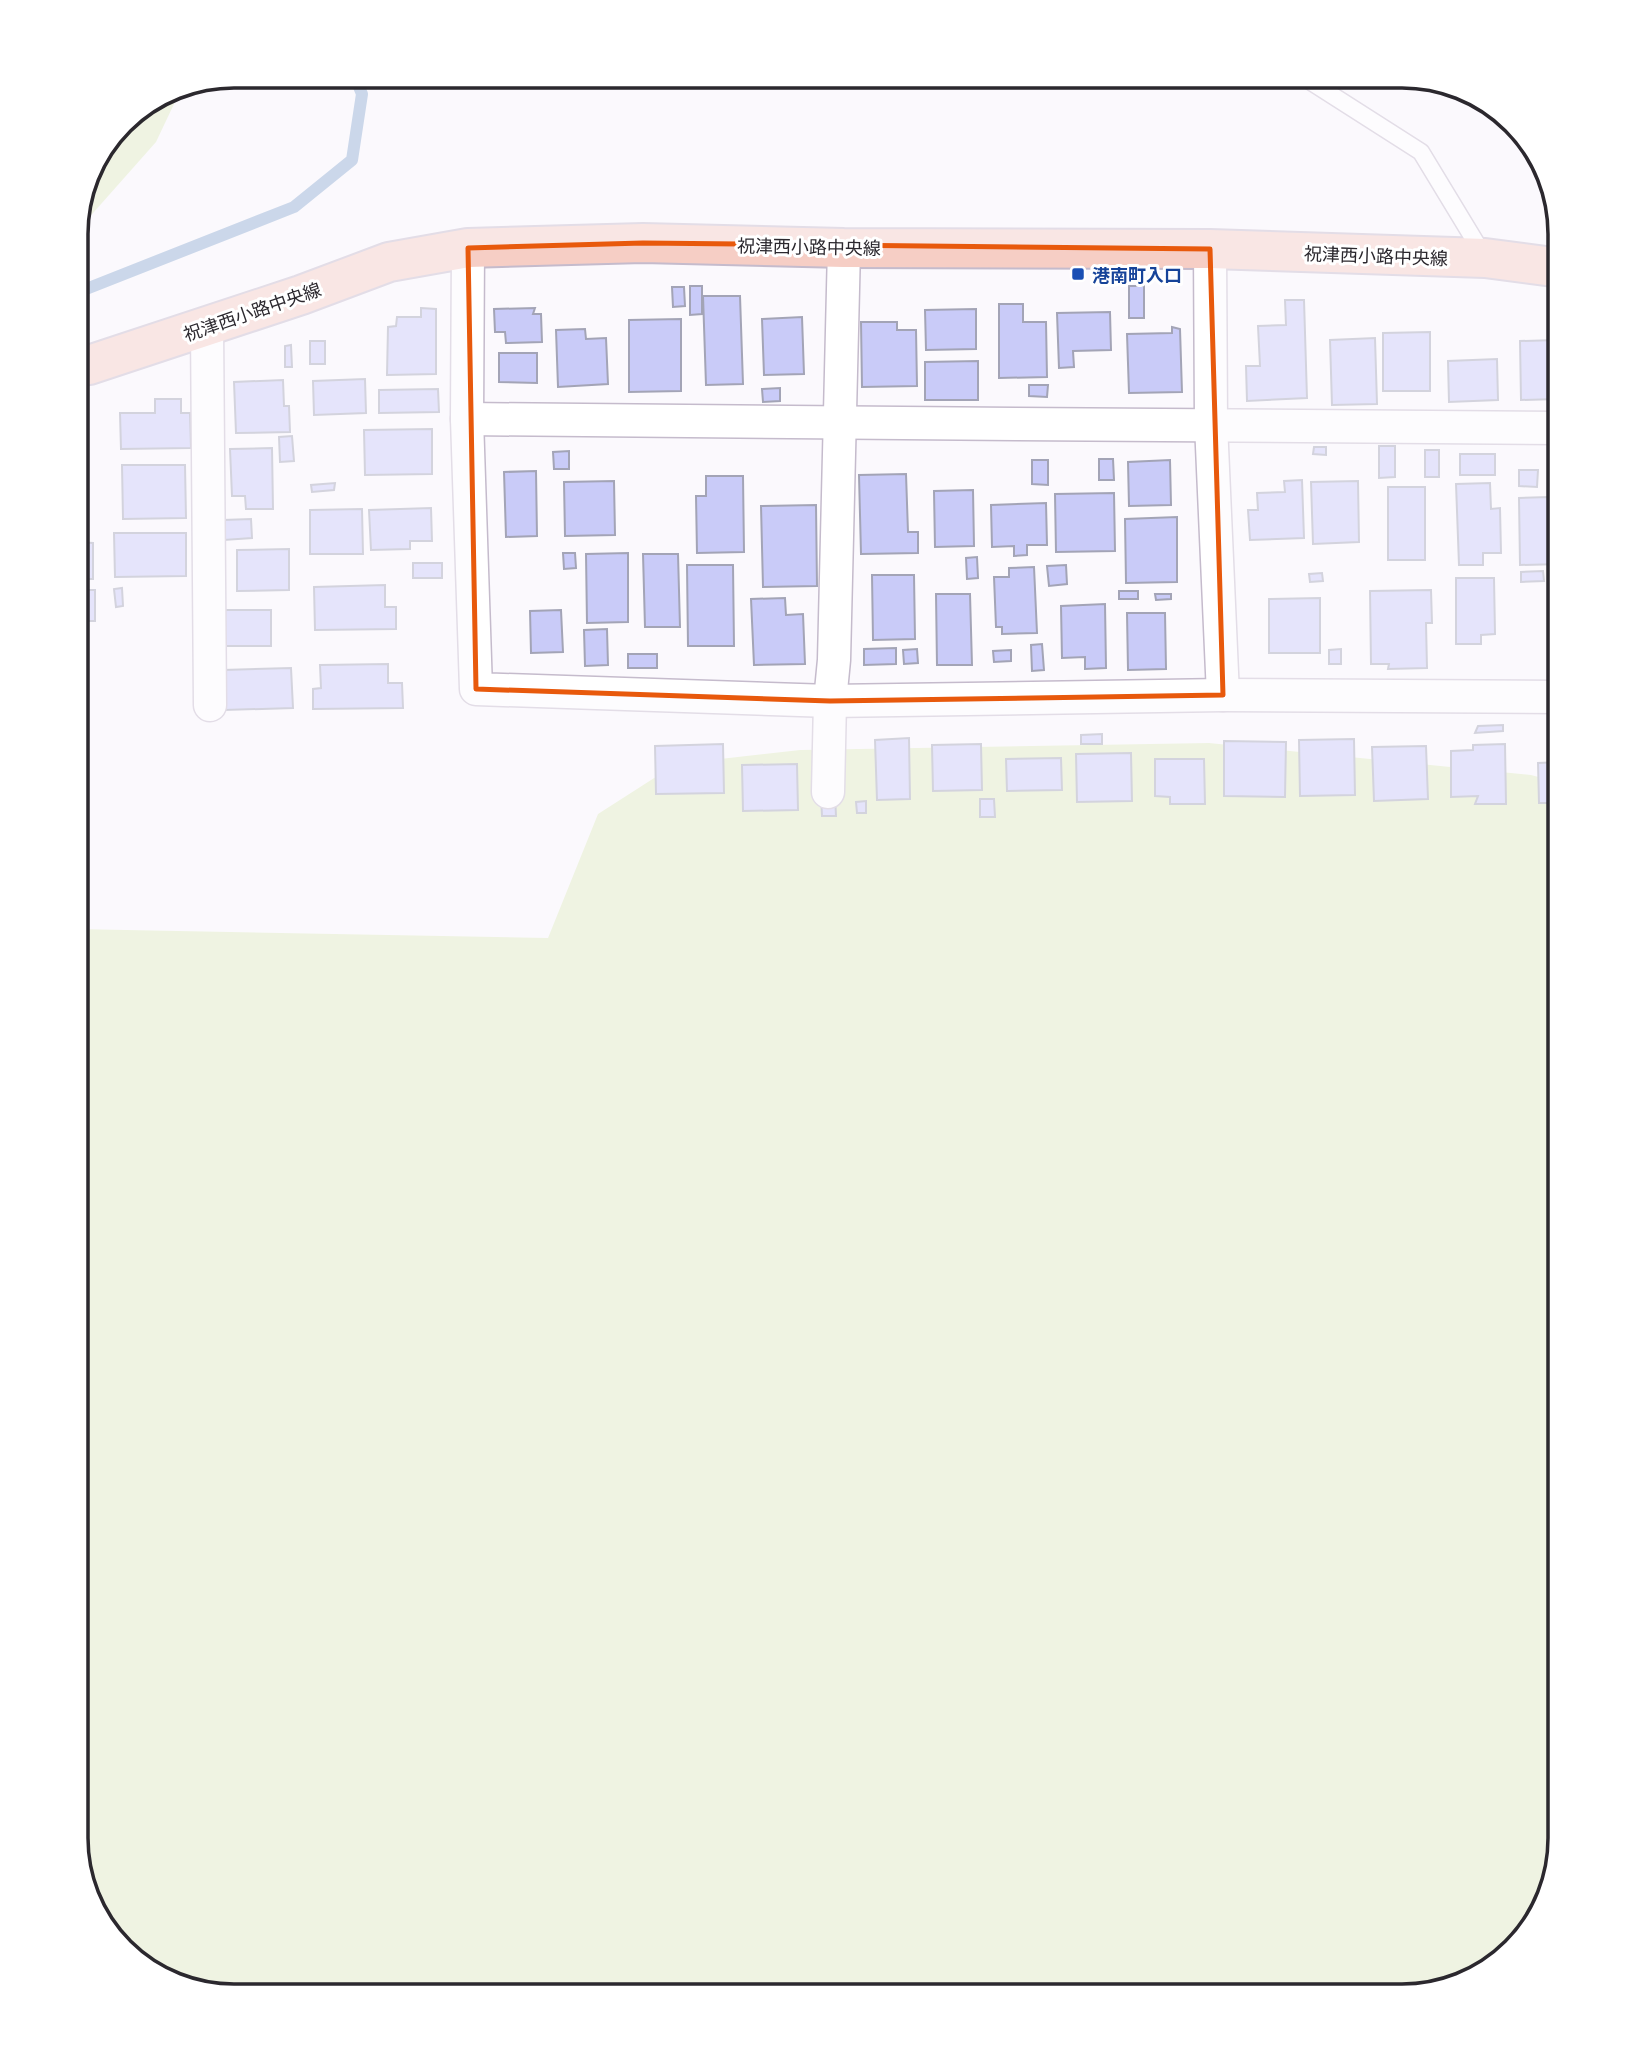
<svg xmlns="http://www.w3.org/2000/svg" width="1636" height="2072" viewBox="0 0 1636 2072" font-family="Literata,'Noto Sans JP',serif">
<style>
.green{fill:#e0ecc2}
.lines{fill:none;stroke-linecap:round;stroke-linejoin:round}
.stream{stroke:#91aed2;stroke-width:12}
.building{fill:#c9cbf8;stroke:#a3a4b6;stroke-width:2}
.lane-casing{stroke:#c5bbcc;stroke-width:19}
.street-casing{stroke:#c5bbcc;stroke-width:35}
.secondary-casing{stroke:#c5bbcc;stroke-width:42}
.lane{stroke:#fff;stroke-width:16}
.street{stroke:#fff;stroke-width:32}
.secondary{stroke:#f6cec5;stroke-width:38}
.marked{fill:none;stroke:#e8590c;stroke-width:5;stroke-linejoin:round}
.transit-dot{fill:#1a4fb4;stroke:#fff;stroke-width:2.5}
.labels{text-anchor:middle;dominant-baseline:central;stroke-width:6;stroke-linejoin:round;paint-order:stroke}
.street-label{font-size:18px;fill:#2b282e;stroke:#fff}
.transit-label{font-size:18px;font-weight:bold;fill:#164399;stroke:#fff;text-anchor:start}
.rim{fill:none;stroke:#2b282e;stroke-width:3.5}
</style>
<rect width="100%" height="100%" fill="#fbf9fd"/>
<!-- green -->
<g class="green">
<path d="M183 85 156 142 86 221 76 223 92 163 129 115 173 87Z"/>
<path d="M1209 743 1531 775 1561 783V1839L1540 1917 1490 1970 1403 1997H233L155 1976 102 1926 75 1838V929L548 938 598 814 676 764 800 750Z"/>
</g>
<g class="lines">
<!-- stream -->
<path class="stream" d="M76 293 294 207 352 160 362 94 354 75"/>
</g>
<!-- building -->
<g class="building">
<path d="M690 286H702V314L690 315Z"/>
<rect x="1129" y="286" width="15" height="32"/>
<path d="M672 287H684L685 306 673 307Z"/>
<path d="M703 296H740L743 384 706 385Z"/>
<path d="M1285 300H1304L1307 398 1247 401 1246 366H1260L1258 326 1286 325Z"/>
<path d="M999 304H1023V322H1046L1047 377 999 378Z"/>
<path d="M421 308 436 309V374L387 375 388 327 396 326 397 317H421Z"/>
<path d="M535 308 533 314H541L542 342 506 343 505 332H495L494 309Z"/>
<path d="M976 309V349L926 350 925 310Z"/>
<path d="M1110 312 1111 350 1073 351 1074 367 1059 368 1057 313Z"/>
<path d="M802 317 804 374 764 375 762 319Z"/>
<path d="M681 319V391L629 392V320Z"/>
<path d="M861 322H897V330H916L917 386 862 387Z"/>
<path d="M1172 327 1180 329 1182 392 1129 393 1127 334 1172 333Z"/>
<path d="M585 329 586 339 606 338 608 384 558 387 556 330Z"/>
<path d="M1430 332V391H1383V333Z"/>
<path d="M1375 338 1377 404 1332 405 1330 340Z"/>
<path d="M1557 340 1558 399 1521 400 1520 341Z"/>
<rect x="310" y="341" width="15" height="23"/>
<path d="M291 345 292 367H285V346Z"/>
<path d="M499 353H537V383L499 382Z"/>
<path d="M1497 359 1498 400 1449 402 1448 361Z"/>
<path d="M978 361V400H925V362Z"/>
<path d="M365 379 366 413 314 415 313 381Z"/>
<path d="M283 380 284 406H289L290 432 236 433 234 382Z"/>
<path d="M1029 385H1048L1047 397 1029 396Z"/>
<path d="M780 388V401L763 402 762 389Z"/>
<path d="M438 389 439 412 379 413V390Z"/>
<path d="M155 399H181V413H190L191 448 121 449 120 413H155Z"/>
<path d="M432 429V474L365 475 364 430Z"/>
<path d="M292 436 294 461 280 462 279 437Z"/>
<path d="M1379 446H1395V477L1379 478Z"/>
<path d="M1314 447H1326V455L1313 454Z"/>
<path d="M272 448 273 509H246L245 496H232L230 449Z"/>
<rect x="1425" y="450" width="14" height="27"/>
<path d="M569 451V469H554L553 452Z"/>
<rect x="1460" y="454" width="35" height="21"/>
<path d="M1099 459H1113L1114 480H1099Z"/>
<path d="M1032 460H1048V485L1032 484Z"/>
<path d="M1170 460 1171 505 1129 506 1128 462Z"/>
<path d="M122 465H185L186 518 123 519Z"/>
<path d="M1519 470H1538L1537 487 1519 486Z"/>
<path d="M536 471 537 536 506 537 504 472Z"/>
<path d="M906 474 908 532H918V553L861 554 859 475Z"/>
<path d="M706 476H743L744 552 697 553 696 496H706Z"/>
<path d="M1302 480 1304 538 1250 540 1248 510H1258L1257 493 1285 492 1284 481Z"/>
<path d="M614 481 615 535 565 536 564 482Z"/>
<path d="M1358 481 1359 542 1313 544 1311 482Z"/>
<path d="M335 483 334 490 312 492 311 485Z"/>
<path d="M1490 483 1491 509 1500 508 1501 553H1483V565H1459L1456 484Z"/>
<rect x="1388" y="487" width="37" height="73"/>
<path d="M973 490 974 546 935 547 934 491Z"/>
<path d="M1114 493 1115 551 1056 552 1055 494Z"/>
<path d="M1549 497V502H1561V564L1520 565 1519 498Z"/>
<path d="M1046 503 1047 545H1027V555L1014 556V546L992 547 991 505Z"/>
<path d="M816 505 817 586 763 587 761 506Z"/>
<path d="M431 508 432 541H410V549L371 550 369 510Z"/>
<path d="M362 509 363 554H310V510Z"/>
<path d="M1177 517V582L1126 583 1125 519Z"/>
<path d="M251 519 252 538 224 540 223 520Z"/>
<path d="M114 533H186V576L115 577Z"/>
<path d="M76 542 93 543V579H76Z"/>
<path d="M289 549V590L237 591V550Z"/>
<path d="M563 553H575L576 568 564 569Z"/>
<path d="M628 553V622L587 623 586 554Z"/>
<path d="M643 554H678L680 627H645Z"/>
<path d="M977 557 978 578 967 579 966 558Z"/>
<rect x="413" y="563" width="29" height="15"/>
<path d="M687 565H733L734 646H688Z"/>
<path d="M1066 565 1067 584 1049 586 1047 566Z"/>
<path d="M1034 567 1037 633 1002 634V627H996L994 577H1009V568Z"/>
<path d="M1543 571 1544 581 1521 582V572Z"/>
<path d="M1322 573 1323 581 1310 582 1309 574Z"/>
<path d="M872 575H914L915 639 873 640Z"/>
<path d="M1456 578H1494L1495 634 1481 635V644H1456Z"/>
<path d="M385 585V607H396V629L315 630 314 587Z"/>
<path d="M122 588 123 606 116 607 114 589Z"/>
<path d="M76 590H95V621H87V636H76Z"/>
<path d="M1431 590 1432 623H1426L1427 668 1388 669 1389 664H1371L1370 591Z"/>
<rect x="1119" y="591" width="19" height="8"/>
<path d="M936 594H970L972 665H937Z"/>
<path d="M1155 594H1171V599L1156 600Z"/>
<path d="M785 598 786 615 803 614 805 664 754 665 751 599Z"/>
<path d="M1320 598V653H1269V599Z"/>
<path d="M1105 604 1106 668 1085 669V657L1062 658 1061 606Z"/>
<rect x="225" y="610" width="46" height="36"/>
<path d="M561 610 563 652 531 653 530 611Z"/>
<path d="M1127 613H1165L1166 669 1128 670Z"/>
<path d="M607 629 608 665 585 666 584 630Z"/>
<path d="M1042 644 1044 670 1032 671 1031 645Z"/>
<path d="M896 648V664L864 665V649Z"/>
<path d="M917 649 918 663 904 664 903 650Z"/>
<path d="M1341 649V664H1329V650Z"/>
<path d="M1011 650V661L994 662 993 651Z"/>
<rect x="628" y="654" width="29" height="14"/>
<path d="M388 664V683H402L403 708 313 709V689L321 688 320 665Z"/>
<path d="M291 668 293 708 224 710 223 670Z"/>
<path d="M1503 725V731L1475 733 1478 726Z"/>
<path d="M1102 734V744H1081V735Z"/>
<path d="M909 738 910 799 877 800 875 740Z"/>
<path d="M1354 739 1355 795 1300 796 1299 740Z"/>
<path d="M1224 741 1286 742 1285 797 1224 796Z"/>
<path d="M723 744 724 793 656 794 655 746Z"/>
<path d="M981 744 982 790 933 791 932 745Z"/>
<path d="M1505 744 1506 804H1475L1478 796 1451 797V751L1473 750V745Z"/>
<path d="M1426 746 1428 799 1374 801 1372 747Z"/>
<path d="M1131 753 1132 801 1077 802 1076 754Z"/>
<path d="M1061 758 1062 790 1007 791 1006 759Z"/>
<path d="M1155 759H1204L1205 804H1170V797L1155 796Z"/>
<path d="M1561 762V803H1539L1538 763Z"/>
<path d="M797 764 798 810 743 811 742 765Z"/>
<path d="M835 795 836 816H822L821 796Z"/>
<path d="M980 799H994L995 817H980Z"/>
<path d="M866 801V813H857L856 802Z"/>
</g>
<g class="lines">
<!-- lane casing -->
<g class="lane-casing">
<path id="lane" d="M1302 76 1421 152 1484 256"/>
</g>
<!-- street casing -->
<g class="street-casing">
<g id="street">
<path d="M468 248 467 419 476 689 830 701 1223 695 1561 697"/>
<path d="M1210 249 1211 424 1223 695"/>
<path d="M207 326 210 705"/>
<path d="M467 419C832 424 1196 424 1561 428"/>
<path d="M828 792 830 701 834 660 844 248"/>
</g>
</g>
<!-- secondary casing -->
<g class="secondary-casing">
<path id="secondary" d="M76 367 89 365 301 295 389 262 468 248 643 243 844 248 1210 249 1485 258 1561 268"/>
</g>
<!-- lane -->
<use href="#lane" class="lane"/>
<!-- street -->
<use href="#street" class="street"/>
<!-- secondary -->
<use href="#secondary" class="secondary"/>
</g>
<!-- marked area -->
<path d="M0 0H1636V2072H0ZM643 243 1210 249 1223 695 830 701 476 689 468 248Z" fill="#fbf9fd" fill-opacity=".55" fill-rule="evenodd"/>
<path class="marked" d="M643 243 1210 249 1223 695 830 701 476 689 468 248Z"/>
<!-- markers -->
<rect class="transit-dot" x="1071" y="267" width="14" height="14" rx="3.5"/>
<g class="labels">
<!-- street labels -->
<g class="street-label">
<text transform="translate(809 246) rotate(1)">祝津西小路中央線</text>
<text transform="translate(1376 255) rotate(2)">祝津西小路中央線</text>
<text transform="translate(252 311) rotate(-19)">祝津西小路中央線</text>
</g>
<!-- transit labels -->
<g class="transit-label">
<text x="1092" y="274">港南町入口</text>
</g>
</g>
<!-- crop -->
<path d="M0 0H1636V2072H0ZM234 88H1402A146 146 0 0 1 1548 234V1838A146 146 0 0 1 1402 1984H234A146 146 0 0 1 88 1838V234A146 146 0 0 1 234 88Z" fill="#fff" fill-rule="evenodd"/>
<path class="rim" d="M234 88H1402A146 146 0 0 1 1548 234V1838A146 146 0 0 1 1402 1984H234A146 146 0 0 1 88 1838V234A146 146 0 0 1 234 88Z"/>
</svg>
